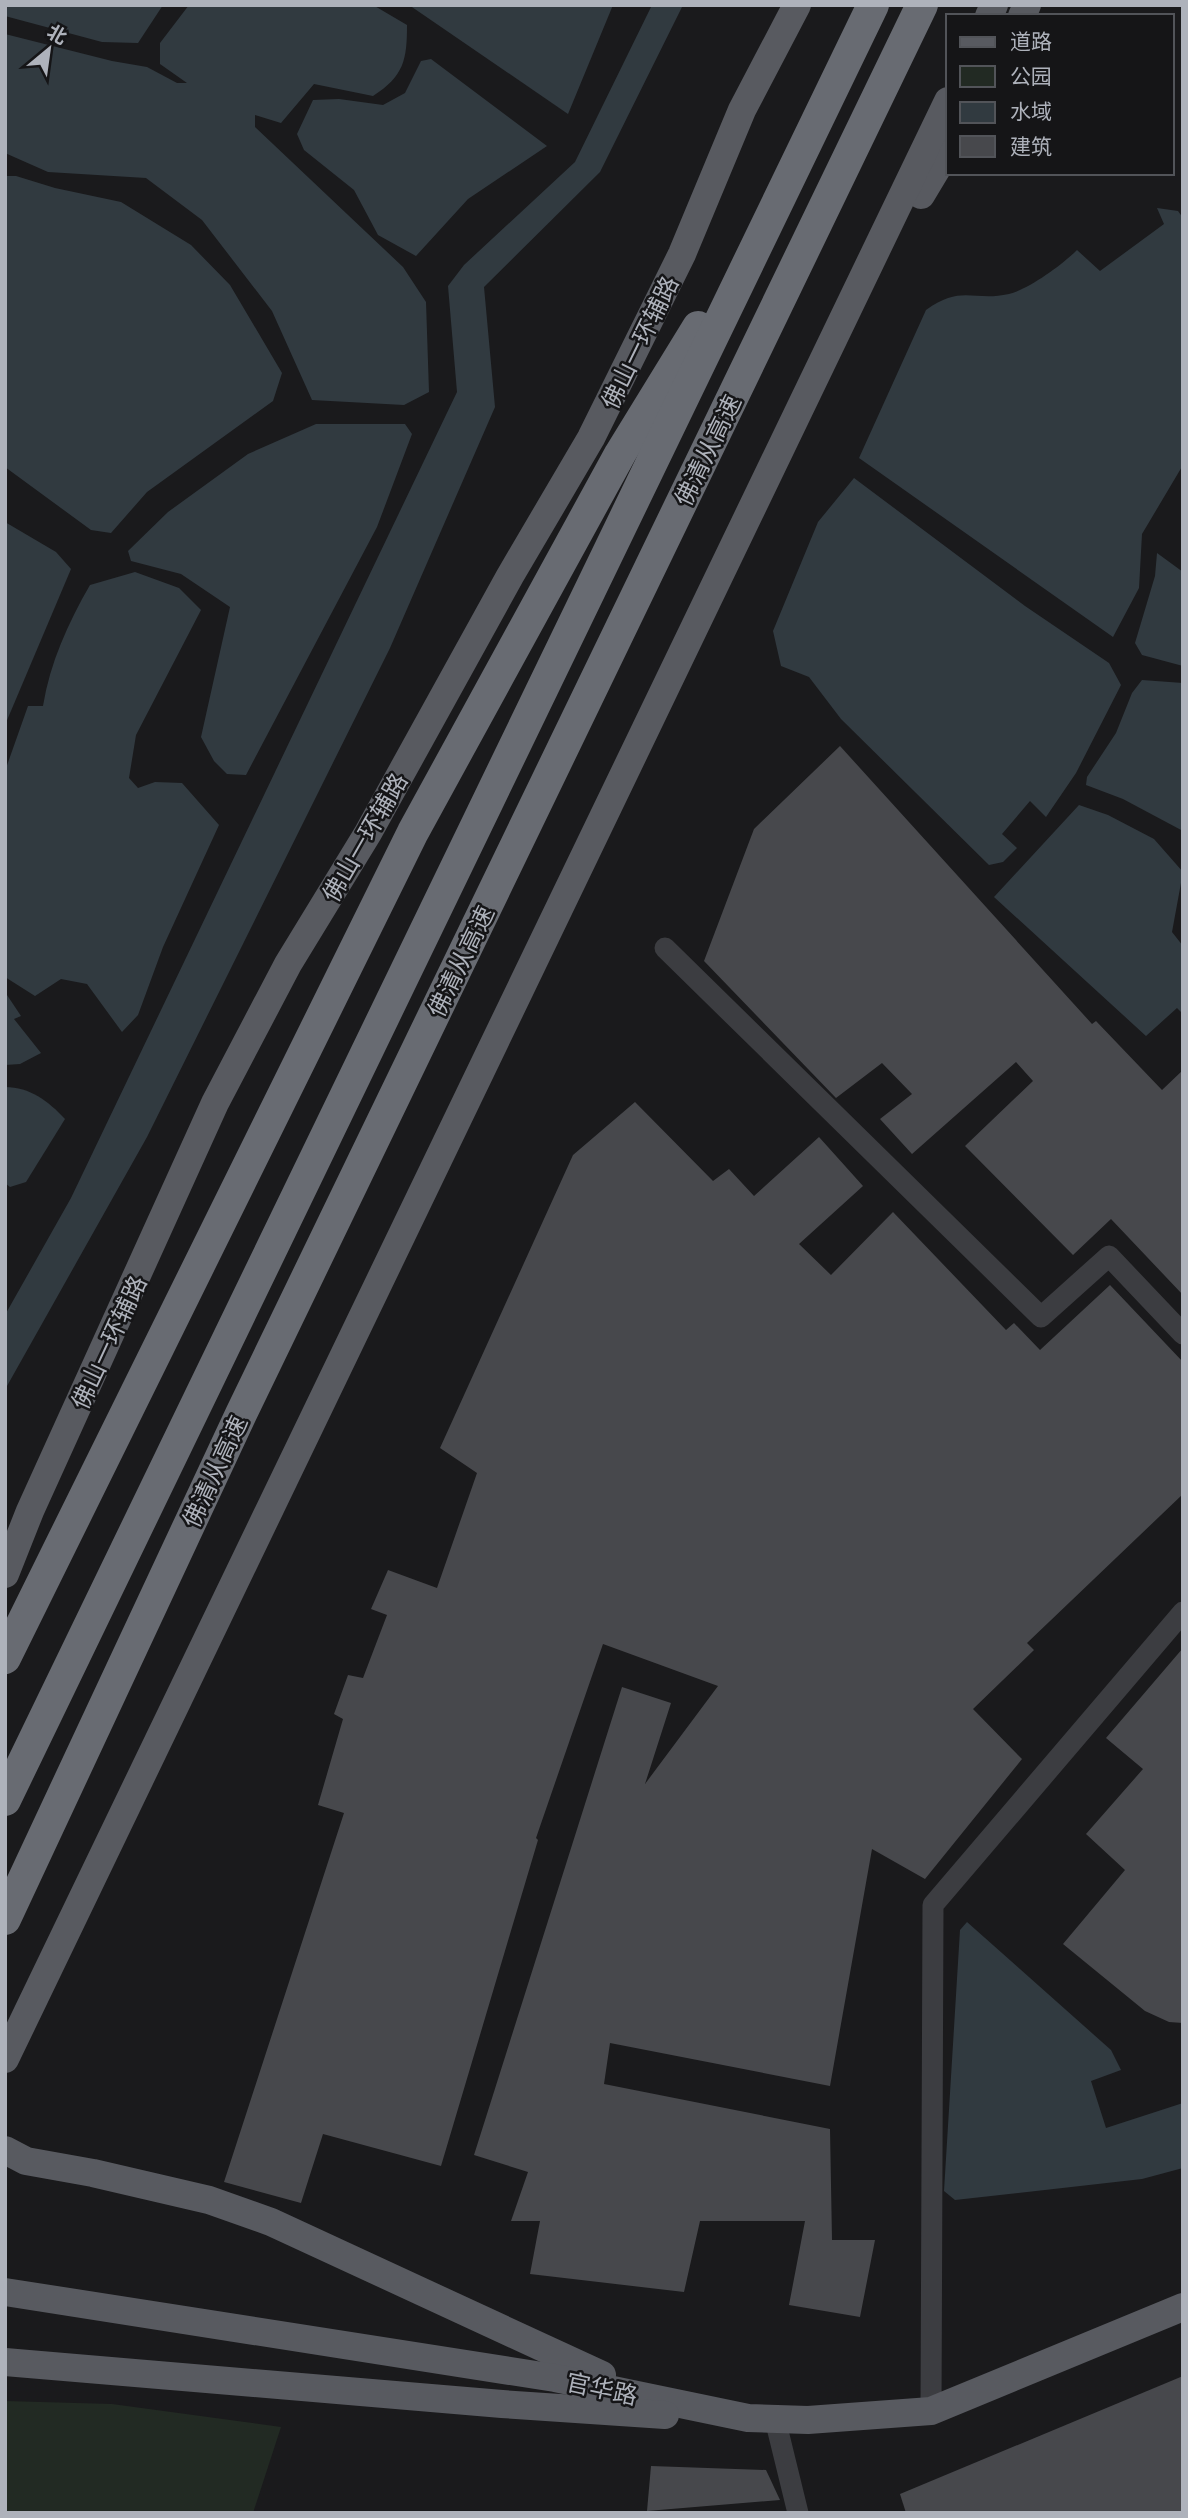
<svg xmlns="http://www.w3.org/2000/svg" width="1188" height="2518" viewBox="0 0 1188 2518" font-family="'Open Sans','Noto Sans SC',sans-serif">
<style>
.green{fill:#222a23}
.water{fill:#313a40}
.building{fill:#47484c}
.lines{fill:none;stroke-linecap:round;stroke-linejoin:round}
.minor{stroke:#3c3d41;stroke-width:21}
.major{stroke:#585a60;stroke-width:28}
.highway{stroke:#686b72;stroke-width:32}
.labels{text-anchor:middle;dominant-baseline:central;stroke-width:5;stroke-linejoin:round;paint-order:stroke}
.street-label{font-size:24px;fill:#aeb2bb;stroke:#151517}
</style>
<rect width="100%" height="100%" fill="#1a1a1c"/>
<!-- green -->
<path class="green" d="M5 2401 112 2404 281 2427 253 2513H5Z"/>
<!-- water -->
<g class="water">
<path d="M5 5H163L138 43 102 42 5 16Z"/>
<path d="M189 5H373L407 25C407 60 404 76 373 96L314 84 281 123 255 115V127L403 267 426 302 429 392 404 405 312 400 272 311 202 220 146 178 48 172 5 153V34L112 61 147 67 177 83H187L160 64V43Z"/>
<path d="M409 5H613L568 114Z"/>
<path d="M652 5H683L600 172 484 287 495 407 390 648 147 1137 7 1386 5 1315 71 1198 457 392 448 286 464 265 575 162Z"/>
<path d="M431 59 547 146 468 199 416 256 378 235 354 190 304 150 297 134 313 100 339 99 383 105 405 93 421 61Z"/>
<path d="M5 176H16L55 188 121 202 191 245 230 285 282 373 273 401 147 492 111 533 91 530 5 467Z"/>
<path d="M1157 208 1178 211 1183 218V465L1142 534 1139 588 1113 637 859 458 926 310C962 284 973 302 1009 294 1029 289 1062 265 1077 250L1100 271 1164 224Z"/>
<path d="M316 424H405L412 434 377 527 246 775 227 774 214 761 201 737 230 607 181 574 131 561 128 551 168 512 248 454Z"/>
<path d="M854 478 1025 606 1109 663 1121 685 1076 773 1046 817 1030 801 1002 834 1017 848 1003 862 989 865 841 719 809 677 781 666 773 631 818 522Z"/>
<path d="M5 522 56 552 71 569 5 725Z"/>
<path d="M1157 553 1183 572V666L1142 655 1135 643 1155 576Z"/>
<path d="M135 572 179 588 201 610 136 735 129 778 138 788 155 782 182 783 219 825 163 947 138 1015 122 1032 87 984 61 979 35 996 5 977V771L28 706H43C50 663 68 623 90 585Z"/>
<path d="M1142 680 1183 683V831L1123 799 1086 785 1087 777 1116 733 1132 693Z"/>
<path d="M1079 805 1108 815 1154 839 1183 872 1172 932 1183 946V1014L1177 1008 1146 1036 994 897Z"/>
<path d="M5 992 21 1016 14 1019 41 1053 20 1064 5 1065Z"/>
<path d="M5 1087C30 1087 48 1101 65 1119L26 1182 10 1187 5 1183Z"/>
<path d="M967 1922 1111 2050 1121 2070 1091 2081 1106 2128 1183 2103V2168L1142 2179 955 2200 944 2191 960 1930Z"/>
</g>
<!-- building -->
<g class="building">
<path d="M840 746 1092 1024 1096 1021 1162 1090 1183 1070V1295L1111 1219 1073 1255 965 1146 1033 1081 1016 1062 912 1154 880 1119 912 1094 882 1063 836 1098 704 961 754 829Z"/>
<path d="M635 1102 713 1181 729 1169 754 1196 819 1137 863 1186 799 1244 831 1275 893 1212 1006 1330 1014 1323 1040 1350 1110 1285 1183 1362V1494L1027 1643 1034 1650 973 1709 1022 1759 925 1879 872 1849 830 2086 610 2043 604 2084 830 2129 832 2240H875L860 2317 789 2305 805 2221H700L684 2292 530 2274 540 2221H511L528 2172 474 2155 622 1687 671 1703 645 1784 718 1686 603 1644 536 1838 538 1840 441 2166 323 2134 301 2203 224 2182 344 1813 318 1805 343 1719 334 1714 348 1675 363 1678 387 1615 371 1609 388 1570 437 1588 477 1473 440 1448 573 1155Z"/>
<path d="M1183 1648V2023L1169 2022 1145 2011 1063 1944 1125 1870 1086 1834 1143 1769 1106 1738Z"/>
<path d="M1183 2376V2513H906L900 2494Z"/>
<path d="M651 2466 766 2470 780 2500 647 2511Z"/>
</g>
<g class="lines">
<!-- minor -->
<g class="minor">
<path d="M665 948 1041 1317 1109 1256 1183 1334"/>
<path d="M931 2411 933 1905 1183 1612"/>
<path d="M775 2419 798 2513"/>
</g>
<!-- major -->
<g class="major">
<path d="M989 16 994 5"/>
<path d="M1022 16 1027 5"/>
<path d="M921 195 948 150"/>
<path d="M5 1574 30 1511 215 1103 288 964 368 833 510 576 591 438 682 254 742 110 797 5"/>
<path d="M5 2059 948 101"/>
<path d="M5 2150 26 2161 93 2173 209 2200 271 2222 602 2375"/>
<path d="M5 2292 555 2378 748 2418 808 2420 931 2411 1183 2307"/>
<path d="M5 2362 502 2404 665 2415"/>
</g>
<!-- highway -->
<g class="highway">
<path d="M5 1658 413 832 620 454 698 327"/>
<path d="M5 1800 873 5"/>
<path d="M5 1919 241 1414 922 5"/>
</g>
</g>
<g class="labels">
<!-- street labels -->
<g class="street-label">
<text transform="translate(639 342) rotate(-64)">佛山一环辅路</text>
<text transform="translate(707 450) rotate(-64)">佛清从高速</text>
<text transform="translate(364 837) rotate(-60)">佛山一环辅路</text>
<text transform="translate(460 961) rotate(-64)">佛清从高速</text>
<text transform="translate(108 1342) rotate(-65)">佛山一环辅路</text>
<text transform="translate(214 1471) rotate(-65)">佛清从高速</text>
<text transform="translate(602 2388) rotate(12)">官华路</text>
</g>
</g>
<!-- border -->
<rect width="1188" height="2518" fill="none" stroke="#aeb2bb" stroke-width="14"/>
<!-- legend -->
<rect x="946" y="14" width="228" height="161" fill="#151517" stroke="#525459" stroke-width="2"/>
<rect x="960" y="37" width="35" height="10" fill="#585a60" stroke="#525459" stroke-width="2"/>
<text x="1010" y="49" font-size="21" fill="#aeb2bb">道路</text>
<rect x="960" y="66" width="35" height="21" fill="#222a23" stroke="#525459" stroke-width="2"/>
<text x="1010" y="84" font-size="21" fill="#aeb2bb">公园</text>
<rect x="960" y="102" width="35" height="21" fill="#313a40" stroke="#525459" stroke-width="2"/>
<text x="1010" y="119" font-size="21" fill="#aeb2bb">水域</text>
<rect x="960" y="136" width="35" height="21" fill="#47484c" stroke="#525459" stroke-width="2"/>
<text x="1010" y="154" font-size="21" fill="#aeb2bb">建筑</text>
<!-- north arrow -->
<g transform="translate(49 49) rotate(29)" stroke="#151517" stroke-width="5" paint-order="stroke">
<path d="M0-5L12 26L0 18L-12 26Z" fill="#aeb2bb"/>
<text y="-10" font-size="19" font-weight="bold" text-anchor="middle" fill="#aeb2bb">北</text>
</g>
</svg>
